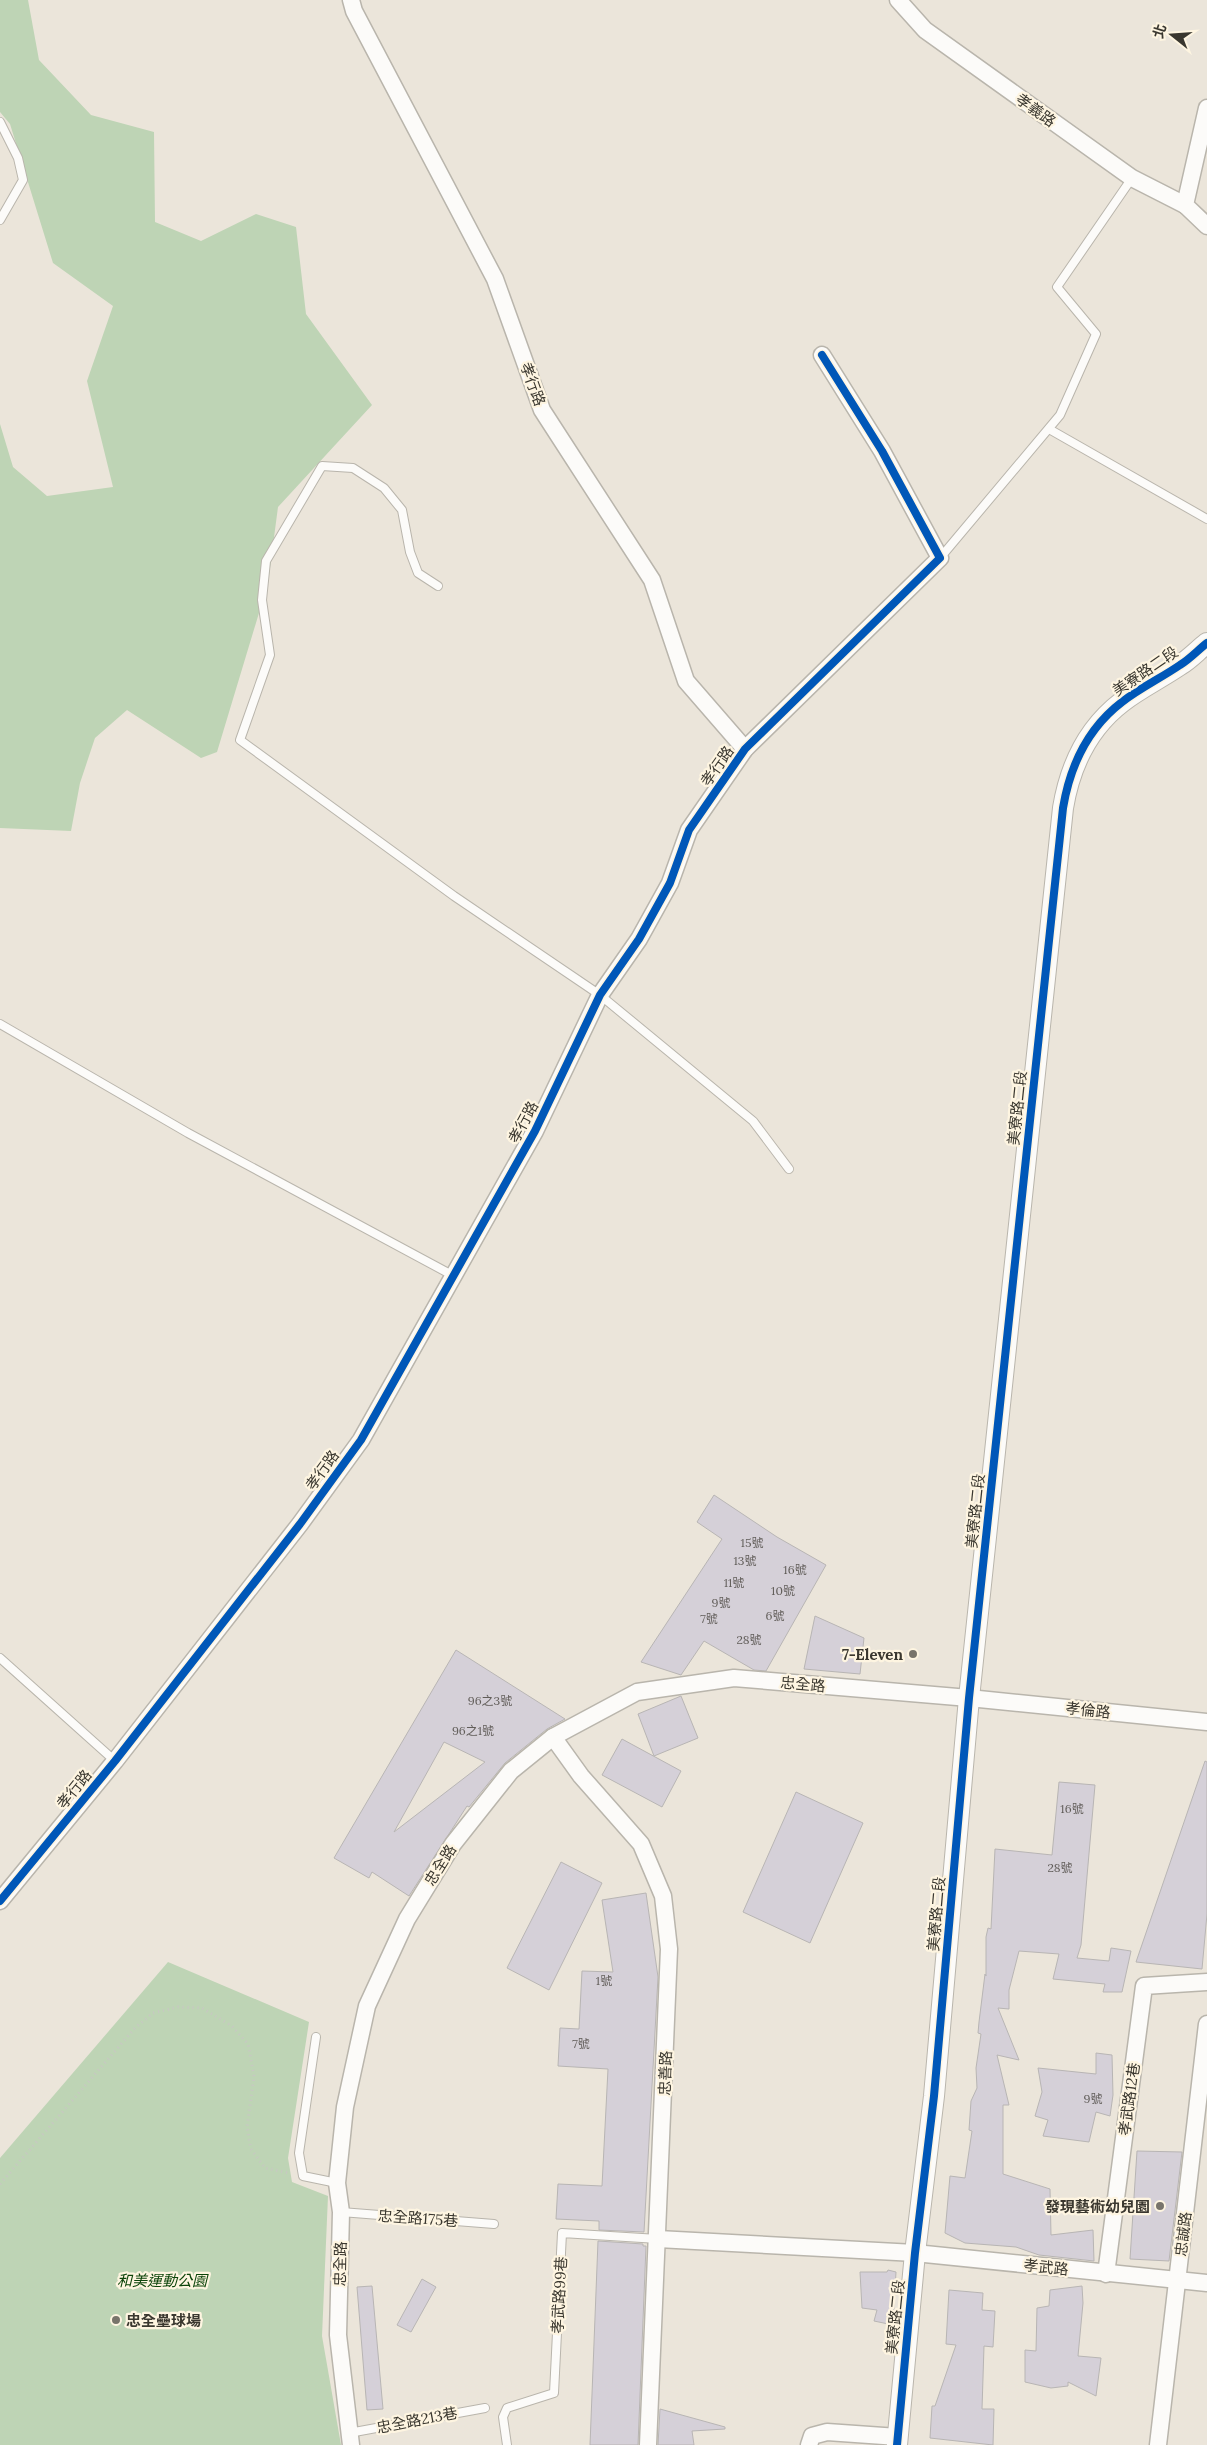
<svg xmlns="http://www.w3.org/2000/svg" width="1207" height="2445" viewBox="0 0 1207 2445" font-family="Lora,'Noto Sans TC',serif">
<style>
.green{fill:#bed4b5}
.building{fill:#d5d0d8;stroke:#b8b5b4;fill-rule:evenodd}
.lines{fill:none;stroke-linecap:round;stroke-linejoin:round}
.service-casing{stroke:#b9b5ac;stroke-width:10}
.minor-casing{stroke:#b9b5ac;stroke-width:19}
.tertiary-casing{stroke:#b9b5ac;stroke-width:22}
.path{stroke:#c8c7c3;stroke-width:3;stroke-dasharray:1 4;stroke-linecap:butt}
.service{stroke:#fcfbf9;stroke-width:8}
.minor{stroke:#fcfbf9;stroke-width:16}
.tertiary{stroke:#fcfbf9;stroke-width:20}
.cycleway-casing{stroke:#fef5e1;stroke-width:11}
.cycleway{stroke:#0057b8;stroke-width:8}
.poi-dot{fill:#78746b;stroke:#fef5e1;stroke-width:2}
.labels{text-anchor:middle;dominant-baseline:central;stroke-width:4.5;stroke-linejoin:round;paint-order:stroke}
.number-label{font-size:12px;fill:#615d59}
.street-label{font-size:15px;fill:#3a372f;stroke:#fef5e1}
.poi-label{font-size:15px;font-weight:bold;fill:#3a372f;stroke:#fef5e1;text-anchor:end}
.park-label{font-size:15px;font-style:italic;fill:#0c440a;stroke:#fef5e1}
</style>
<rect width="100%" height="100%" fill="#ebe5da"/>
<!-- green -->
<g class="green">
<path d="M0 0H28L39 60 91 115 154 132 155 222 201 241 256 214 296 227 306 314 372 405 278 507 268 583 217 752 201 758 127 710 95 738 80 783 71 831 0 828V424L13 467 47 496 113 487 87 381 113 306 53 263 10 124 0 112Z"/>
<path d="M168 1962 309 2022 288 2158 292 2182 328 2196 322 2336 341 2445H0V2158Z"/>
</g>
<!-- building -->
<g class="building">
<path d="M714 1495 777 1537 826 1565 766 1671 754 1670 704 1641 681 1675 641 1662 722 1539 697 1522Z"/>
<path d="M815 1616 864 1638 860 1674 804 1669Z"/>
<path d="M456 1650 565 1719 547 1729 505 1763 469 1807 467 1806 409 1896 372 1872 369 1878 334 1858ZM444 1742 485 1762 394 1832Z"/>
<path d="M681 1696 698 1738 654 1756 638 1714Z"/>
<path d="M622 1739 681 1771 662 1807 602 1775Z"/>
<path d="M1205 1761 1207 1762V1914L1202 1969 1136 1962Z"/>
<path d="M1059 1782 1095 1785 1081 1945 1077 1958 1109 1961 1111 1948 1131 1951 1122 1992H1103L1105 1984 1053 1979 1059 1954 1019 1951 1009 1990V2009L998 2008 1019 2060 997 2055 1009 2105H1003V2174L1050 2189 1051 2235 1093 2230 1094 2261 1039 2255 1016 2247 965 2243 945 2233 950 2176 965 2178 972 2131 969 2130 971 2101 977 2088 976 2068 981 2034 978 2033 979 2022 985 1974 986 1976V1937L988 1928 991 1929 995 1849 1052 1855Z"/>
<path d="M796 1792 863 1823 810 1943 743 1912Z"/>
<path d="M561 1862 602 1883 549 1990 507 1968Z"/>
<path d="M646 1893 658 1977 644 2232 599 2230V2221L556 2219 558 2184 602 2186 608 2069 558 2066 560 2028 579 2029 582 1971 613 1972 602 1900Z"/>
<path d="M1096 2053 1112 2055 1113 2095 1110 2116 1096 2112 1089 2142 1043 2136 1048 2120 1035 2116 1042 2092 1038 2068 1096 2074Z"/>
<path d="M1137 2151 1182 2152 1169 2261 1130 2259Z"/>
<path d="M598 2241 643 2244V2246H646L638 2445H590Z"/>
<path d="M888 2270 896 2272 893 2325 874 2321 877 2310 862 2308 860 2272H887Z"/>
<path d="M422 2279 436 2287 411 2332 397 2325Z"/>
<path d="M372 2286 383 2409 367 2410 357 2287Z"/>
<path d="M1082 2286 1083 2303 1078 2356 1101 2358 1096 2396 1068 2382V2386L1051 2388 1025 2382V2350L1036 2351 1037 2308 1049 2306 1050 2290Z"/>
<path d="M949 2290 983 2293 982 2310 995 2311 993 2347 984 2346 982 2409H994L993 2445 930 2438 932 2406H935L956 2345 946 2344Z"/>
<path d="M660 2409 725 2427V2429L692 2431 694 2445H658Z"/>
</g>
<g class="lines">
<!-- service casing -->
<g class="service-casing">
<g id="service">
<path d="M0 122 18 158 23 180 0 220"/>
<path d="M1049 429 1207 519"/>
<path d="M940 558 1060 415 1096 334 1057 287 1132 178"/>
<path d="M438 586 418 573 410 552 402 510 384 488 353 468 322 466 266 561 262 600 270 655 240 740 454 896 600 995 753 1121 789 1169"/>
<path d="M0 1024 188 1133 452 1275"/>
<path d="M0 1658 115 1761"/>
<path d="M316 2037 299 2153 303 2176 337 2183"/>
<path d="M341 2212 494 2224"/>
<path d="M349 2433 485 2408"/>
<path d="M507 2445 503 2417 507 2408 554 2393 562 2233 658 2239"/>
</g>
</g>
<!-- minor casing -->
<g class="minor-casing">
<g id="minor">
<path d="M351 0 354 11 495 279 542 410 652 580 686 681 745 749"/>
<path d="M898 0 925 30 1132 178 1185 205"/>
<path d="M1207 108 1185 205 1207 226"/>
<path d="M553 1737 581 1776 641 1844 663 1896 669 1949 648 2445"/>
<path d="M0 1901 115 1761 300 1524 361 1440 535 1131 600 995 639 939 670 883 689 830 745 749 940 558 882 451 822 355"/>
<path d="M658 2239 915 2253 1207 2283"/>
<path d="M1106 2274 1144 1986 1207 1982"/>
<path d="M351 2445 338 2335 341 2212 337 2183 345 2107 367 2006 407 1919 453 1844 511 1771 553 1737 637 1692 734 1678 969 1698 1207 1722"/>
<path d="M809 2445 812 2436 827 2432 898 2437"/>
<path d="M1158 2445 1207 2024"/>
</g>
</g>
<!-- tertiary casing -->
<g class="tertiary-casing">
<path id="tertiary" d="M897 2445 915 2253 934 2096 969 1698 1063 808C1070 766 1088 728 1122 702 1140 688 1161 678 1180 665 1190 659 1198 650 1207 643"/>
</g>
<!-- path -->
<path class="path" d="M0 2184 135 2028 153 2013 178 2007 202 2008 232 2026 248 2044 254 2076 247 2127 251 2149 265 2168 290 2173"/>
<!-- service -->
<use href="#service" class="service"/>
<!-- minor -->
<use href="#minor" class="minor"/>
<!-- tertiary -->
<use href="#tertiary" class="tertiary"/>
<!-- cycleway casing -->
<g class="cycleway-casing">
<g id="cycleway">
<path d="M0 1901 115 1761 300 1524 361 1440 535 1131 600 995 639 939 670 883 689 830 745 749 940 558 882 451 822 355"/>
<path d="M897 2445 915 2253 934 2096 969 1698 1063 808C1070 766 1088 728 1122 702 1140 688 1161 678 1180 665 1190 659 1198 650 1207 643"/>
</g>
</g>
<!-- cycleway -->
<use href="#cycleway" class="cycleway"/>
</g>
<!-- markers -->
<g class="poi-dot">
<circle cx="913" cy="1654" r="5"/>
<circle cx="1160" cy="2206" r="5"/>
<circle cx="116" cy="2320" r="5"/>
</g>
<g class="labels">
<!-- number labels -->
<g class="number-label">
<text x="752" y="1542">15號</text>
<text x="745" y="1560">13號</text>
<text x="795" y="1569">16號</text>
<text x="734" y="1582">11號</text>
<text x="783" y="1590">10號</text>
<text x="721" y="1602">9號</text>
<text x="775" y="1615">6號</text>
<text x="709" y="1618">7號</text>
<text x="749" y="1639">28號</text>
<text x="490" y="1700">96之3號</text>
<text x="473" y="1730">96之1號</text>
<text x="1072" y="1808">16號</text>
<text x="1060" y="1867">28號</text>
<text x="604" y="1980">1號</text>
<text x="581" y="2043">7號</text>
<text x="1093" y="2098">9號</text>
</g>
<!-- street labels -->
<g class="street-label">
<text transform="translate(1036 110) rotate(36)">孝義路</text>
<text transform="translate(533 384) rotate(70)">孝行路</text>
<text transform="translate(1145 671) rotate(-34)">美寮路二段</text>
<text transform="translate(717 766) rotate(-55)">孝行路</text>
<text transform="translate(1017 1108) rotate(-84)">美寮路二段</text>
<text transform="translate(523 1122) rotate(-62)">孝行路</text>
<text transform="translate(322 1470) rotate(-54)">孝行路</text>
<text transform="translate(975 1511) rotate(-84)">美寮路二段</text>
<text transform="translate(803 1684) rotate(5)">忠全路</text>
<text transform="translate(1088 1710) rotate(6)">孝倫路</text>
<text transform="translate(74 1789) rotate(-51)">孝行路</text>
<text transform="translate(440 1865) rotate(-58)">忠全路</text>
<text transform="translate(936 1914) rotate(-85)">美寮路二段</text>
<text transform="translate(665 2073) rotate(-88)">忠善路</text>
<text transform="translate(1129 2099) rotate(-82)">孝武路12巷</text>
<text transform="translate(418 2218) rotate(4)">忠全路175巷</text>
<text transform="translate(1183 2234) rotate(-83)">忠誠路</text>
<text transform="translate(340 2264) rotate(-89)">忠全路</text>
<text transform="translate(1046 2267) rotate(6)">孝武路</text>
<text transform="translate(559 2295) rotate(-87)">孝武路99巷</text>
<text transform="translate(895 2317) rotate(-84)">美寮路二段</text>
<text transform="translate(417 2420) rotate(-11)">忠全路213巷</text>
</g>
<!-- poi labels -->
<g class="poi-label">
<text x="903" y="1654">7-Eleven</text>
<text x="1150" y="2206">發現藝術幼兒園</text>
<text x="126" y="2320" text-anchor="start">忠全壘球場</text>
</g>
<!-- park labels -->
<g class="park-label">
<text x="162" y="2280">和美運動公園</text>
</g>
</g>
<!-- north arrow -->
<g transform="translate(1172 35) rotate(287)" stroke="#fef5e1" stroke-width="4" paint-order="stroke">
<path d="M0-4L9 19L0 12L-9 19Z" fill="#3a372f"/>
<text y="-8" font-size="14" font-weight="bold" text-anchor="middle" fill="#3a372f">北</text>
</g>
</svg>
